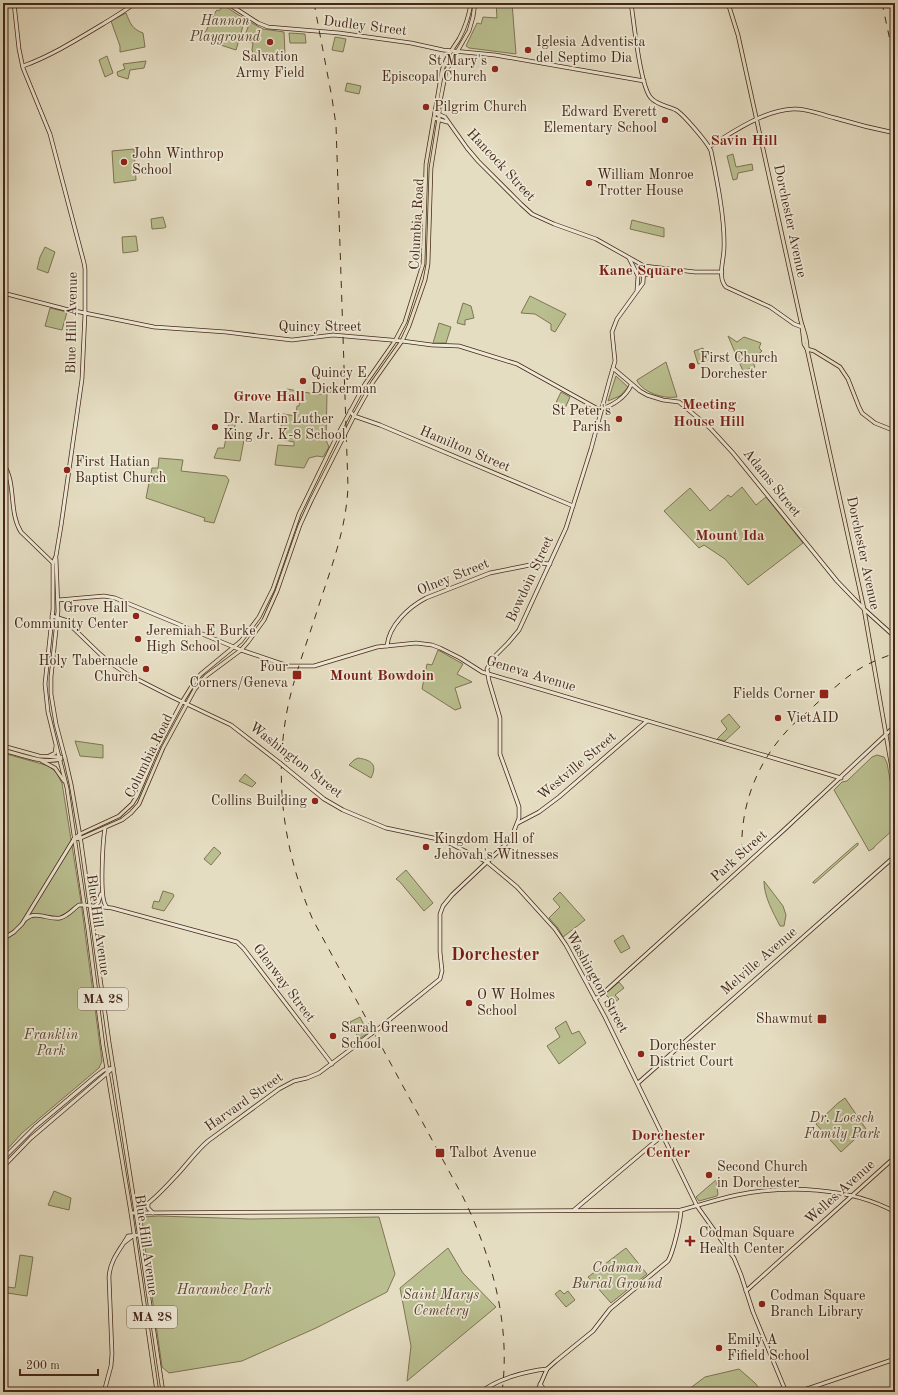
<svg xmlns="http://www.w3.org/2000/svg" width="898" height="1395" viewBox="0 0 898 1395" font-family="'Old Standard TT',serif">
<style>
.green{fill:#babf90;stroke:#807454}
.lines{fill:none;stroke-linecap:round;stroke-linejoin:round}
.secondary-casing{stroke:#452817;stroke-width:4.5}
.primary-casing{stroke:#452817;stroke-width:4.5}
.secondary{stroke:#eee9d7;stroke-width:3}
.primary{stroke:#e5ddc2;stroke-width:3}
.rail{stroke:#452817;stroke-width:1;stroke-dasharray:7 7;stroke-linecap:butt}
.secondary-bridge-casing{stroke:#452817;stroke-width:4.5;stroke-linecap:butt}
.secondary-bridge{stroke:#eee9d7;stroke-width:3}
.poi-dot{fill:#8f2418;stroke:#eee9d7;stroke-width:1.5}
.labels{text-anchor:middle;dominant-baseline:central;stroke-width:3.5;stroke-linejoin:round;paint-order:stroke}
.shield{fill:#eee9d7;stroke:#786251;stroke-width:1}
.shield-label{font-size:13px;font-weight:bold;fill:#452817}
.park-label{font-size:14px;font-style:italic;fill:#5c462f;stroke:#eee9d7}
.street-label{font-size:14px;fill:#452817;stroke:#eee9d7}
.poi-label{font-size:14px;fill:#452817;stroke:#eee9d7;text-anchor:start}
.neighbourhood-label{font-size:15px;font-weight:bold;fill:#7a1f14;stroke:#eee9d7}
.district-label{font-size:18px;font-weight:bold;fill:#7a1f14;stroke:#eee9d7}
</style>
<rect width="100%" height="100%" fill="#e5ddc2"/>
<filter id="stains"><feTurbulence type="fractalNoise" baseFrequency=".005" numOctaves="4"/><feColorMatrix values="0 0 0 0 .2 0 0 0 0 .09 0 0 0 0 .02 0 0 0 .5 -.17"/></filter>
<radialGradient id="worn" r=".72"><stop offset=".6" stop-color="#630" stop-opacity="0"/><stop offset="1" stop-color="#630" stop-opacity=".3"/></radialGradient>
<!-- green -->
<g class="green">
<path d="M496 3H512L516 54 469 48 466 46 477 23 481 24 483 17 497 18Z"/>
<path d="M223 5 245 19 236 50 202 39 216 11 217 10 219 11Z"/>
<path d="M126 13C130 23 132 29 143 33L145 47 120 52V46L111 21Z"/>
<path d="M250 22 263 29 284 32 285 54 259 53 257 55 253 53 252 50 253 43 243 40Z"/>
<path d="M289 33 305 34 306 43H290Z"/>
<path d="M335 37 346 39 343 52 332 50Z"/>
<path d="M107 56 113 73 105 77 99 60Z"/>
<path d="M146 61 144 68 130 70 128 79 118 76 117 72 125 69 123 64Z"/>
<path d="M347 83 361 86 359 94 345 91Z"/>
<path d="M134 149 136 180 114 183 112 151Z"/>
<path d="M733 154 736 167 752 164 753 170 738 173 737 179 733 180 727 156Z"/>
<path d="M163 217 166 227 164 228 152 229 151 219Z"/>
<path d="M632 220 664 228V237L630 229Z"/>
<path d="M136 236 138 251 123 253 122 237Z"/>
<path d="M45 247 55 252 48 273 37 269 40 257Z"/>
<path d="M530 296 566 314 555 332 551 330V324L535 314 521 313Z"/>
<path d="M463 303 471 306 474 318 465 320V325L457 323Z"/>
<path d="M50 308 67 312 62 330 45 326Z"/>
<path d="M439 323 451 327 446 343H433Z"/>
<path d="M728 336 737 342 744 337 761 343 759 348 762 351 752 360 755 367 743 371Z"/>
<path d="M703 348 708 360 698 364 694 351Z"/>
<path d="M666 362 677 397C663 399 644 393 637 381V380Z"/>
<path d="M616 376 628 387 620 396 608 401Z"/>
<path d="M287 389 315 394H327L326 440 329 447 323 457 317 456 309 458 304 468 275 465 278 445 294 446V442L279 439 283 414 296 416 297 406H299L301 395 286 393Z"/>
<path d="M561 392 570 397 562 415 552 411Z"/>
<path d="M230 420 236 422 232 436 244 440 240 461 214 458 218 448H224L226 438 225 437Z"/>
<path d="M159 458 183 460 181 471 226 476 229 480 214 523 204 521 205 518 146 498 152 468H158Z"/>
<path d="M742 487 756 505 766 497 803 543 748 585 725 559 704 545 699 548 664 511 690 488 710 511 728 495 731 497Z"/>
<path d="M438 650 463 664 457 674 472 682 455 688 461 708 455 710 422 689 427 664 432 665Z"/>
<path d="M729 714 740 727 725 741 717 739 727 729 721 721Z"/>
<path d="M75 741 103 745V758L80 756Z"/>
<path d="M3 753 49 766 56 772 62 783 81 902 102 1061 99 1068 22 1133 3 1154Z"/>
<path d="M877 755 884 757 887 763 895 806V828L874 847V848L869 851 834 790 842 782 847 781 872 757Z"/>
<path d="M358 758C371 760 378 764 371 778L349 765 354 760Z"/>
<path d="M245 774 256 783 252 787 239 781Z"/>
<path d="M856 844 858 843V845L815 883H813V882Z"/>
<path d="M214 847 221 853 211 865 204 859Z"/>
<path d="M406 870 433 903 424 911 400 882 396 879Z"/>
<path d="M764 881 783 906 786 915 784 926H780C773 912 764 897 764 881Z"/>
<path d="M163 891 173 894 174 896 164 911 152 908 154 901 159 902Z"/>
<path d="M560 892 585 920 563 937 558 928 549 918 560 907 553 899Z"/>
<path d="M623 935 630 948 621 953 614 941Z"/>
<path d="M619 982 624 988 615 995 619 999 614 1003 605 994Z"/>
<path d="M360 1017 368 1033 359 1039 350 1022Z"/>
<path d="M566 1021 572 1034 579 1031 586 1043 559 1064 547 1046 560 1037 555 1028Z"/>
<path d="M845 1098 866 1129 841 1152 816 1124 838 1103Z"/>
<path d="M716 1180 718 1194 717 1196 699 1201 696 1197Z"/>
<path d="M54 1191 71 1198 69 1210 48 1205Z"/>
<path d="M159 1216 250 1219 379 1217 395 1274 387 1292 316 1328 242 1361 169 1373 162 1367 144 1240 142 1217Z"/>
<path d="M448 1248 463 1273 496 1307 407 1381 411 1346 400 1288Z"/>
<path d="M626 1248 647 1274 611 1303 588 1277Z"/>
<path d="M20 1255 33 1257 27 1296 7 1293 8 1287 15 1288Z"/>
<path d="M560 1290 564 1294 568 1291 575 1300 566 1307 555 1294Z"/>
<path d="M739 1369 755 1383 762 1392H685L705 1377Z"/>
</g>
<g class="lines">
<!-- secondary casing -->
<g class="secondary-casing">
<g id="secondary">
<path d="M14 3 19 49 23 68 50 134 84 263 85 269V313L82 379 61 526 56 556 53 563V609L45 684 48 712 59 757"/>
<path d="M227 3 258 23 268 27 339 33 411 43 443 50 495 55 644 81"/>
<path d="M631 3C634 22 640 86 651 98 657 105 668 106 676 110 683 114 708 143 711 151 717 180 725 219 724 248 724 260 717 277 726 287L770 307 794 324 802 327"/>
<path d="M23 66C51 56 78 39 103 24 114 17 125 11 135 3"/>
<path d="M435 113 445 117 467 148 478 161 521 204 532 214 554 224 596 239 644 266 695 272H722"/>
<path d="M434 118 447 122"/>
<path d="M709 147C732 132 765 110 793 109 807 108 822 115 835 118 855 124 875 129 895 133"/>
<path d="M629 258 638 276 637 290"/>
<path d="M637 272C644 278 652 273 661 270"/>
<path d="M3 293 65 309 154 327 226 332 292 340 333 335 402 341 432 345 459 346 517 364 598 409C611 408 627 396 631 385"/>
<path d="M614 369 640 391 647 395 663 400 679 402 710 428 733 453 837 581 864 609 895 637"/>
<path d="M350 411 354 416 380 425 573 506"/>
<path d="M3 463C17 484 8 511 21 532L53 563"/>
<path d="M56 558 58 611 51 677V694L56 724 65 758"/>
<path d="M58 600 104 596 115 598 241 650 288 666H314L377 647 416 643 432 645 440 648 460 658 482 672 841 778"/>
<path d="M52 616 68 621 72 627 101 655 109 662 127 674 172 697 231 725 280 763"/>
<path d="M56 621 69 625"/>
<path d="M387 646C389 625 409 607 426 598L490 573 540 563 550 564"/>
<path d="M286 768 324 799 343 810 386 828 443 840 487 862 517 887 555 929 566 945 605 1017 697 1206 734 1258 741 1275 753 1312 786 1392"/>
<path d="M518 823 539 812 559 797 647 721"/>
<path d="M105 828C103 840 99 898 106 906"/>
<path d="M95 906 98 903 101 894"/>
<path d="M26 919C35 910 48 920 60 918 68 916 72 910 79 905H84L112 908 237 942 244 949 332 1064"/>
<path d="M3 939 14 932 22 924 74 839"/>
<path d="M595 999 601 995 785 829 895 726"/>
<path d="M378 1029 440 979 442 971 440 952V914L443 906 452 895 504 846 512 836 519 818V807L517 801 500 754V718L489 681 487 669 492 659 508 643 519 630 566 528 591 449 609 382 615 361 612 332 617 319 643 283 644 266"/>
<path d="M638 1083 895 856"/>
<path d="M3 1159 35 1127 96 1076 104 1070 113 1068"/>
<path d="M3 1167 31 1138 113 1068"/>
<path d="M148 1203V1208L153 1213"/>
<path d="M574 1210 663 1135"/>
<path d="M136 1212C150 1204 163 1190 174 1178 186 1166 195 1152 208 1141L279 1089 294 1081 307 1078 319 1073 371 1034"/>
<path d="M131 1213 681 1210C700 1205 718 1199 737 1195 786 1185 850 1187 895 1212"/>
<path d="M125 1242 134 1235"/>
<path d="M746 1291 895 1157"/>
<path d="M540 1384 546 1392"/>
<path d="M104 1392 111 1366 112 1354 109 1277C110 1260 120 1250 128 1236L140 1235"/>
<path d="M481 1392C497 1379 526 1371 547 1369"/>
<path d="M537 1392 547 1369 556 1361 593 1331 610 1309 668 1261C673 1253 681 1219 681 1210"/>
<path d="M798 1392 895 1359"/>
</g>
</g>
<!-- primary casing -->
<g class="primary-casing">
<g id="primary">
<path d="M728 3 738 35 800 317C802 328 808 338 807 349"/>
<path d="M802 327 804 344 807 349 864 609 895 786"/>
<path d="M807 349 814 351 840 367 848 379 859 407 862 413 875 423 895 431"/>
<path d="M3 746 39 756 61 757"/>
<path d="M3 750C22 755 42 764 61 759"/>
<path d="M49 756 55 753 56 746"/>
<path d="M59 757 67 788 88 930 103 1046 131 1213 157 1392"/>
<path d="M65 758 71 784 81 842 109 1042 143 1258 163 1392"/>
<path d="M42 761 55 768 64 781"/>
<path d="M74 839 81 838 122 820 131 813 139 804 163 748 195 689 206 676 241 650 248 642 264 620 277 591 300 525 311 501 354 416 373 382 402 341 409 326 425 280 428 264 431 168 439 118V107L446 71 469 31 473 17 475 3"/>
<path d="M74 839 80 834 119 816 132 804 137 796 157 749 182 702 195 681 201 674 241 641 259 617 273 589 299 514 337 436 365 384 395 341 405 322 423 264 426 164 442 71C445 58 452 50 459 39 465 28 469 16 471 3"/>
</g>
</g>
<!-- secondary -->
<use href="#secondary" class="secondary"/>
<!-- primary -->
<use href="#primary" class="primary"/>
<!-- rail -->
<g class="rail">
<path d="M314 3 332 98 336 125 348 487C346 530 331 568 318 608 308 640 295 673 288 706 273 779 284 853 313 920L463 1197C492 1257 511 1325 502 1392"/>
<path d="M882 3 891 45 895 91"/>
<path d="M890 3 895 34"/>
<path d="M742 851C740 808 756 765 785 733 794 722 806 714 816 704 829 693 842 680 856 671 868 663 882 658 895 653"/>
</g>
<!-- secondary-bridge casing -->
<g class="secondary-bridge-casing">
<g id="secondary-bridge">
<path d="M280 763 286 768"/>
<path d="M371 1034 378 1029"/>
</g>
</g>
<!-- secondary-bridge -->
<use href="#secondary-bridge" class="secondary-bridge"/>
</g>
<!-- markers -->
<g class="poi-dot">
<circle cx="270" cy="42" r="4"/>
<circle cx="528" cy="50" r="4"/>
<circle cx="495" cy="69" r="4"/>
<circle cx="426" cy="107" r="4"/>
<circle cx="665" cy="120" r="4"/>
<circle cx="124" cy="162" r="4"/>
<circle cx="589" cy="183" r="4"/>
<circle cx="692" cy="366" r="4"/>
<circle cx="303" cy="381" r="4"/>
<circle cx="619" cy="419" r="4"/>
<circle cx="215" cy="427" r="4"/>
<circle cx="67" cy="470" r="4"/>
<circle cx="136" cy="616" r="4"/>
<circle cx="138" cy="639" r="4"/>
<circle cx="146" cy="669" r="4"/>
<rect x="292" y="670" width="10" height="10" rx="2"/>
<rect x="819" y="689" width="10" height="10" rx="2"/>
<circle cx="778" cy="718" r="4"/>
<circle cx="315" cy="801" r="4"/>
<circle cx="426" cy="847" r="4"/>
<circle cx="469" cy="1003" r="4"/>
<rect x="817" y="1014" width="10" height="10" rx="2"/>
<circle cx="333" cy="1036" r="4"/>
<circle cx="641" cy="1054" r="4"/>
<rect x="435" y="1148" width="10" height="10" rx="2"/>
<circle cx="709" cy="1175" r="4"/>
<path d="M688 1235h4v4h4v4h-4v4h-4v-4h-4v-4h4z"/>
<circle cx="762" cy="1304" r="4"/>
<circle cx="719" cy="1348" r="4"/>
</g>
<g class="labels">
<!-- shield labels -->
<g class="shield">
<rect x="78" y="988" width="50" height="22" rx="3"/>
<rect x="127" y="1306" width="50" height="22" rx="3"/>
</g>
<g class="shield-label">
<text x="103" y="999">MA 28</text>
<text x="152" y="1317">MA 28</text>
</g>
<!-- park labels -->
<g class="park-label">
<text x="225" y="21">Hannon<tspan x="225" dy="16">Playground</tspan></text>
<text x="51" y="1035">Franklin<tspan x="51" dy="16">Park</tspan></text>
<text x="842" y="1118">Dr. Loesch<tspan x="842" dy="16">Family Park</tspan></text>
<text x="617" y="1268">Codman<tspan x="617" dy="16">Burial Ground</tspan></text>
<text x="224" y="1290">Harambee Park</text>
<text x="441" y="1295">Saint Marys<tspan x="441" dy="16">Cemetery</tspan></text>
</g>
<!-- street labels -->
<g class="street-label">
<text transform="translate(365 26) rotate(7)">Dudley Street</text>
<text transform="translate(501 165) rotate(47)">Hancock Street</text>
<text transform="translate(790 221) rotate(78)">Dorchester Avenue</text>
<text transform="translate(417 224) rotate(-87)">Columbia Road</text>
<text transform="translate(72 323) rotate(-89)">Blue Hill Avenue</text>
<text x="320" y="327">Quincy Street</text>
<text transform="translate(465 449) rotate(23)">Hamilton Street</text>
<text transform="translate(772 483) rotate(51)">Adams Street</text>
<text transform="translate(863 553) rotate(78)">Dorchester Avenue</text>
<text transform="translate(453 577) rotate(-22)">Olney Street</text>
<text transform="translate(530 579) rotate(-65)">Bowdoin Street</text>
<text transform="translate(531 674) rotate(17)">Geneva Avenue</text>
<text transform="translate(149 756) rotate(-64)">Columbia Road</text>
<text transform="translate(296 760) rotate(38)">Washington Street</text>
<text transform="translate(577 766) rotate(-40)">Westville Street</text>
<text transform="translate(739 856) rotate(-42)">Park Street</text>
<text transform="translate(98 925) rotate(82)">Blue Hill Avenue</text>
<text transform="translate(759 961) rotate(-41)">Melville Avenue</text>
<text transform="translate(597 982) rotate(61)">Washington Street</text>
<text transform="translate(284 983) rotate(53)">Glenway Street</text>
<text transform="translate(244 1102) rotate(-35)">Harvard Street</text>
<text transform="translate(840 1192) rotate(-42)">Welles Avenue</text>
<text transform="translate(146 1245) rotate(82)">Blue Hill Avenue</text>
</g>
<!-- poi labels -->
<g class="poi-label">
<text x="536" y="42">Iglesia Adventista<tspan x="536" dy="16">del Septimo Dia</tspan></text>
<text x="270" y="57" text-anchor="middle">Salvation<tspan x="270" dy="16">Army Field</tspan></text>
<text x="487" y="61" text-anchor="end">St Mary's<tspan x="487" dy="16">Episcopal Church</tspan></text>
<text x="434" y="107">Pilgrim Church</text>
<text x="657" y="112" text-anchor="end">Edward Everett<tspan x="657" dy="16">Elementary School</tspan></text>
<text x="132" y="154">John Winthrop<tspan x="132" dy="16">School</tspan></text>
<text x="597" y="175">William Monroe<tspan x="597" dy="16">Trotter House</tspan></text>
<text x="700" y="358">First Church<tspan x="700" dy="16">Dorchester</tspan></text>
<text x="311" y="373">Quincy E<tspan x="311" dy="16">Dickerman</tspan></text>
<text x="611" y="411" text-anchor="end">St Peter's<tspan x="611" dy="16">Parish</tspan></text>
<text x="223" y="419">Dr. Martin Luther<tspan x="223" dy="16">King Jr. K-8 School</tspan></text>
<text x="75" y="462">First Hatian<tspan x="75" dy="16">Baptist Church</tspan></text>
<text x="128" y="608" text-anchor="end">Grove Hall<tspan x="128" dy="16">Community Center</tspan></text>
<text x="146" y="631">Jeremiah E Burke<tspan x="146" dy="16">High School</tspan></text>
<text x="138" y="661" text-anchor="end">Holy Tabernacle<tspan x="138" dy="16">Church</tspan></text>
<text x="288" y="667" text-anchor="end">Four<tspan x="288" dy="16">Corners/Geneva</tspan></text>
<text x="815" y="694" text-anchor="end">Fields Corner</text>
<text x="786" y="718">VietAID</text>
<text x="307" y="801" text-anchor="end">Collins Building</text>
<text x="434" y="839">Kingdom Hall of<tspan x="434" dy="16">Jehovah's Witnesses</tspan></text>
<text x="477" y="995">O W Holmes<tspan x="477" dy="16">School</tspan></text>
<text x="813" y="1019" text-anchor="end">Shawmut</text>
<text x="341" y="1028">Sarah Greenwood<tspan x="341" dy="16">School</tspan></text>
<text x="649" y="1046">Dorchester<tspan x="649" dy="16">District Court</tspan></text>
<text x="449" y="1153">Talbot Avenue</text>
<text x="717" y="1167">Second Church<tspan x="717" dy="16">in Dorchester</tspan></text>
<text x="699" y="1233">Codman Square<tspan x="699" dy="16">Health Center</tspan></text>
<text x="770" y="1296">Codman Square<tspan x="770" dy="16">Branch Library</tspan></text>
<text x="727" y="1340">Emily A<tspan x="727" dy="16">Fifield School</tspan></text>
</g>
<!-- neighbourhood labels -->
<g class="neighbourhood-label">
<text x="744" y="141">Savin Hill</text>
<text x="641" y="271">Kane Square</text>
<text x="269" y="397">Grove Hall</text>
<text x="709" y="405">Meeting<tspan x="709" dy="17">House Hill</tspan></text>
<text x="730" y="536">Mount Ida</text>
<text x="382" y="676">Mount Bowdoin</text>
<text x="668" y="1136">Dorchester<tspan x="668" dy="17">Center</tspan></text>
</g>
<!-- district labels -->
<g class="district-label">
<text x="495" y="955">Dorchester</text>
</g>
</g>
<!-- margin -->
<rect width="898" height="1395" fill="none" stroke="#e5ddc2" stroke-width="16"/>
<rect x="4" y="4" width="890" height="1387" fill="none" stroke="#452817" stroke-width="2"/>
<rect x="8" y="8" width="882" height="1379" fill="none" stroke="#452817"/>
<!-- scale -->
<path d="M20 1369v6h78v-6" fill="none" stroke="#452817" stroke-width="2"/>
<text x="26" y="1369" font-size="12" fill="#452817" stroke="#eee9d7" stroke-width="3" paint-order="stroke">200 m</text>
<rect width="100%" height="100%" filter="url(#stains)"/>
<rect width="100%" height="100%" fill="url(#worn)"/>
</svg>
